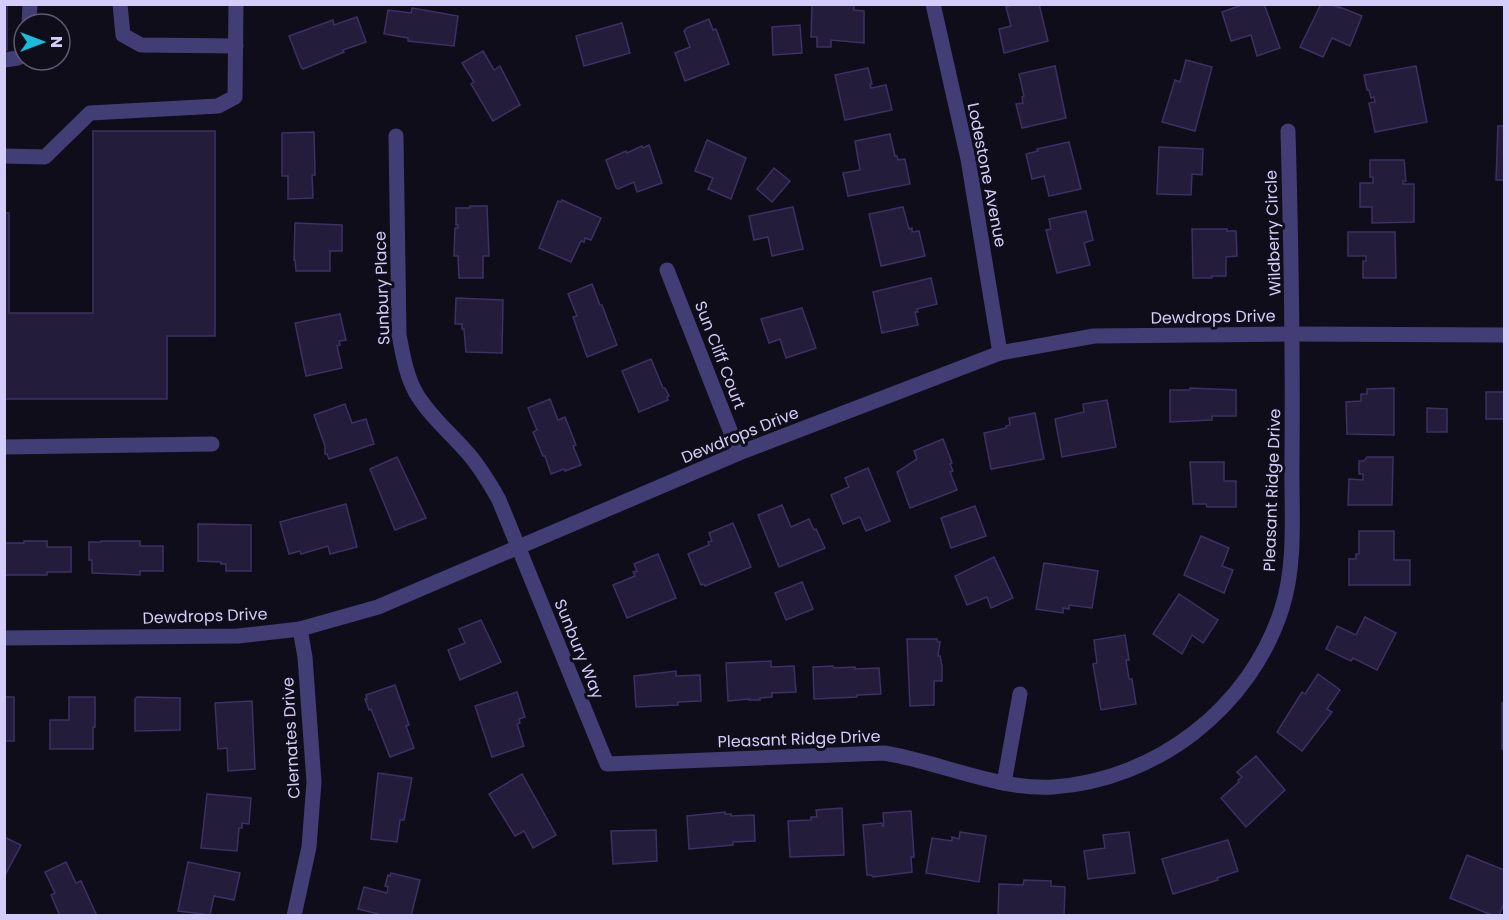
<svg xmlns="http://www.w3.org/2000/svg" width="1509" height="920" viewBox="0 0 1509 920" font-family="Poppins,sans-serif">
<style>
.building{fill:#231c3a;stroke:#3d3063;stroke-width:1.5}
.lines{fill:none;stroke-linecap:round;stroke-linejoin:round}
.minor{stroke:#433d75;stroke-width:15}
.labels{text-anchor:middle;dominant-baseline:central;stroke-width:6;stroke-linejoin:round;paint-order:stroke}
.street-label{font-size:16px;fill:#d5cdf9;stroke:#100d1b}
</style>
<rect width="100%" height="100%" fill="#100d1b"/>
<!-- building -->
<g class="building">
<rect x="4" y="4" width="3" height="46"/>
<path d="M812 4H854V10L864 11V43L831 40V47H817V37H811Z"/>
<path d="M1014 4H1039L1048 41 1004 53 999 29 1011 26 1006 7Z"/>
<path d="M1245 4H1264L1280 48 1257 56 1251 35 1231 41 1222 12Z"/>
<path d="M1321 4H1331L1340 8V7L1362 16 1350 46 1332 38 1323 57 1300 47Z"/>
<path d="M412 8 458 16 454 46 408 41V38L384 34 388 10 411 13Z"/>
<path d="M357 17 366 42 343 50 344 52 315 64 303 69 301 67 289 36 333 20 334 25Z"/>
<path d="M709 19 713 30 716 29 729 64 685 81 675 53 690 47 684 31 687 28Z"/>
<path d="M622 23 630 53 584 66 576 36Z"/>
<path d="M800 25 802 53 773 55 772 27Z"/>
<path d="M483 51 494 70 500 66 520 105 493 121 471 84 474 82 462 63Z"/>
<path d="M1186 60 1212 67 1195 131 1162 122 1175 80 1180 82Z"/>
<path d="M1055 66 1066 118 1022 128 1016 104 1023 103 1022 97 1024 96 1019 74Z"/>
<path d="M1416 66 1427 122 1375 132 1369 103 1375 102 1374 97 1371 98 1369 90H1367L1364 75Z"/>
<path d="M868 68 872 84H870L871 88 886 85 892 110 845 120 835 75Z"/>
<path d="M1498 126H1504V180H1496Z"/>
<path d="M93 131H215V336H167V399H4V213H9V313H93Z"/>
<path d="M314 132 315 175H312L313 198 288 199V176H282V133Z"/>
<path d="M890 134 895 156H897L898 160 905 159 910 184 848 196 843 173 860 170 855 141Z"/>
<path d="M707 140 746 158 731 199 708 189 713 178 695 171Z"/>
<path d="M1069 142 1081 189 1049 196 1044 176 1032 179 1026 154 1038 151 1037 149Z"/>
<path d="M649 145 662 183 637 192 634 182 618 189 616 188 606 160 626 151 627 153 642 146 643 148Z"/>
<path d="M1159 147 1203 149 1202 175 1192 174 1191 195 1157 194Z"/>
<path d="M1370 160H1404L1406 181H1403V184H1414V222L1372 223V207H1360V183H1373V177H1370Z"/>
<path d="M774 168 790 181 772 202 757 189Z"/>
<path d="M562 200 601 218 591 240 585 238 584 242 581 241 571 262 539 248 558 201 561 202Z"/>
<path d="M470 206H487L489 256H483V278H459L458 256H454L455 228H458V225H456V208H470Z"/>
<path d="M793 207 803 249 772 256 768 237 754 240 749 216Z"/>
<path d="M903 207 909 229 912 228V232L919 231 925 256 881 266 869 214Z"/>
<path d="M1086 211 1093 240 1084 243 1090 265 1057 273 1046 230 1051 229 1049 219Z"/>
<path d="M295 223 342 225V251H330V271H296L295 260H294Z"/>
<path d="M1192 229H1227V231H1236L1237 256 1226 257V276H1212V278H1193Z"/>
<path d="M1348 232H1395L1396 278H1363V261H1366V256H1348Z"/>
<path d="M931 278 937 304 917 309 918 312H915L918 325 882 333 873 292Z"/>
<path d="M592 284 600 305H602L617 345 587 357 573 317 577 316 568 294Z"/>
<path d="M456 298 503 300 502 353 466 352 464 329H462V324H455Z"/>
<path d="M802 308 816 348 786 358 780 339 769 343 761 319Z"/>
<path d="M340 314 346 340 339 341 340 345 337 346 342 368 306 376 295 323Z"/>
<path d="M651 359 663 388H665L669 396 667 397 668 400 639 412 622 371Z"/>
<path d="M1190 388 1236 390V416H1212V420L1170 422V390H1190Z"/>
<path d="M1394 388V435L1347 434 1346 402 1361 401V394H1367V389Z"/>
<rect x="1486" y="392" width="18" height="27"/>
<path d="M550 399 558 420 565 417 576 445 573 446 581 465 565 471 564 469 551 474 545 456H543L533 432 537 430 528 408Z"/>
<path d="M1107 400 1116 447 1062 457 1055 419 1084 412 1083 404Z"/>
<path d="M345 404 352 423 366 419 374 444 329 459 327 454H325V446L314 415Z"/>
<path d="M1427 408 1447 409V432H1427Z"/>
<path d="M1035 413 1044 459 991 469 984 433 1006 428V426L1010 425 1009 418Z"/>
<path d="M943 439 952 463 950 464 953 471 950 472 957 490 910 508 897 472 917 459 914 451Z"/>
<path d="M397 457 426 518 395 530 370 469Z"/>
<path d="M1367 457H1393L1392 505H1348L1349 479 1363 480V474H1359V461H1364Z"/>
<path d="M1190 462H1224V481H1236V507H1207L1206 504H1193Z"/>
<path d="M868 468 890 521 866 531 860 517 843 524 831 495 849 487 845 478Z"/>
<path d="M346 504 357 547 330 554 328 546 301 554 300 551 289 554 280 522Z"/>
<path d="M782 505 791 527 809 519 814 530 816 529 825 548 779 567 758 515Z"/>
<path d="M975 506 986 536 951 548 941 518Z"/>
<path d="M733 523 751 567 705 586 704 584 701 585 688 554 709 545 708 542 712 541 709 533Z"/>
<path d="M198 524 251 525V571H226V564H221V562L198 561Z"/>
<path d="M1359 531H1394V560H1410V585H1349V559H1356V554H1359Z"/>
<path d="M1201 536 1229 548 1222 566 1233 570 1224 593 1184 575Z"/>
<path d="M24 541H47V547H71V572H47V575H4L5 543H24Z"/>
<path d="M101 541H140V546H163V571H140V575L92 573V560H89V542H101Z"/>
<path d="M658 554 676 598 627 618 613 585 635 576 633 572 637 571 634 564Z"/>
<path d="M994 557 1013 598 991 608 987 597 967 605 955 576Z"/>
<path d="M1044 563 1098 571 1092 608 1069 605V609L1063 608V613L1036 609Z"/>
<path d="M802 582 813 609 786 620 775 593Z"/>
<path d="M1179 594 1218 620 1203 643 1192 635 1182 654 1153 634Z"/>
<path d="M1365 617 1396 633 1377 670 1353 658 1351 661 1326 649 1337 626 1356 635Z"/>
<path d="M481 620 501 662 460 680 448 650 465 643 459 629Z"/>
<path d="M1125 635 1129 660H1126L1129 679H1132L1136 704 1101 710 1093 664 1097 663 1094 640Z"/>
<path d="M907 639H937L938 642H940L938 656H940L942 666V681H934V705L910 706Z"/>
<path d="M771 661V667L794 666 796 692 772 693V697L760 698V700H749V699L728 701 726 663Z"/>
<path d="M833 666 834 668 855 667V669L879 668 881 694 857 695V697L814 699 813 667Z"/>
<path d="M676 671V676L700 675 701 701 678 702V705L636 707 634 676Z"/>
<path d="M1318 674 1340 690 1327 709 1332 712 1302 751 1277 732 1302 692 1305 694Z"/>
<path d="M395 685 409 725 406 726 414 748 390 757 371 709 369 710 365 699H367L366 695Z"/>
<path d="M517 692 525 717 519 719 520 723 517 724 524 746 492 757 475 706Z"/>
<rect x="4" y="697" width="10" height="44"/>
<path d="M69 697H95V727H93V749H50V720H69Z"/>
<path d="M137 697 180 698V730L135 731V699Z"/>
<path d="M252 701 255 769 228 771 227 748 218 749 215 703Z"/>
<rect x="1502" y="703" width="2" height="46"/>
<path d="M1256 756 1285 790 1246 827 1221 798 1239 782 1238 780 1242 777 1237 772Z"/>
<path d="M378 773 412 778 404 820H400L397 842 371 839Z"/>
<path d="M522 774 556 835 533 848 524 831 515 836 489 794Z"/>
<path d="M207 794 251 798 249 824 242 823V828H239L237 851 201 848Z"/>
<path d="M842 808 844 855 790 857 788 821 811 820V817H817L816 810Z"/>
<path d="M911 811 914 857H911L912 872 873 877 871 875H867L863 825 882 823V826H884L883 813Z"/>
<path d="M725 812V814H731V816L754 815 755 841 733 842V845L689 849 687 816Z"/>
<path d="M656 830 657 861 613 864 611 831Z"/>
<path d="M960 832 986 836 979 882 926 873 932 838 952 841V837L959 839Z"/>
<path d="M1129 832 1135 873 1088 879 1084 851 1105 848 1103 835Z"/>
<path d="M4 837 21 845 4 877Z"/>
<path d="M1228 840 1238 871 1217 878 1218 880 1173 894 1162 859Z"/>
<path d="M1467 855 1504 870V903L1499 916H1494L1450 898Z"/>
<path d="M66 862 76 883 81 881 97 916H60L51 895 55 893 45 872Z"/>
<path d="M188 862 240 873 234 900 214 896 210 915 178 911Z"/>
<path d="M391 873 420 880 411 916H386L358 909 364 887 387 893 388 887 385 886 388 875 390 876Z"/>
<path d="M1024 880 1051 881V886L1065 887 1064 916H998L999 884 1023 885Z"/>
</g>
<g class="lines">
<!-- minor -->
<g class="minor">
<path d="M120 4 123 35 141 45 236 46"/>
<path d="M933 4 968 159 1000 353"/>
<path d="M29 24 30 4"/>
<path d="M4 60 18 58 24 53"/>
<path d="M396 136 399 335C403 355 406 375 416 393 429 415 448 431 465 450 479 465 489 482 499 500L607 764 884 753C940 762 996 790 1053 787 1157 780 1251 707 1282 608 1297 561 1291 508 1292 459 1293 350 1291 241 1288 131"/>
<path d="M4 156 45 157 90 113 218 106 235 97 236 4"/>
<path d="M667 270 739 453"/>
<path d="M4 447 212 444"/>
<path d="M4 638 238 636 300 629 378 607 739 453 1000 353 1094 336 1294 334 1504 335"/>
<path d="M1004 783 1020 694"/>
<path d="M294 916 309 847 314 782 305 657 300 629"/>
</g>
</g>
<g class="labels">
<!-- street labels -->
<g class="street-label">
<text transform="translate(987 175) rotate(79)">Lodestone Avenue</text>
<text transform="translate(1273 233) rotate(-92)">Wildberry Circle</text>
<text transform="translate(382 288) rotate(-92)">Sunbury Place</text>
<text transform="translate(1213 317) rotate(-1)">Dewdrops Drive</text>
<text transform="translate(720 355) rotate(69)">Sun Cliff Court</text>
<text transform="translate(740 435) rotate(-22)">Dewdrops Drive</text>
<text transform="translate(1272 490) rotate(-88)">Pleasant Ridge Drive</text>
<text transform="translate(205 616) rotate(-2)">Dewdrops Drive</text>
<text transform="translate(579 649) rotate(68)">Sunbury Way</text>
<text transform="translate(291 738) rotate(-93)">Clernates Drive</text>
<text transform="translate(799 739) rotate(-2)">Pleasant Ridge Drive</text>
</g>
</g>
<!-- border -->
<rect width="1509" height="920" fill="none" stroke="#d5cdf9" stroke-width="12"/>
<!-- north arrow -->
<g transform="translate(42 42) rotate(90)"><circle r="28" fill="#100d1b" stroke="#5f5a74" stroke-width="1.5"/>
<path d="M0-4.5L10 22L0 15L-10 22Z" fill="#19bcda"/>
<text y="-9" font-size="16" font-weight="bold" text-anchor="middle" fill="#d5cdf9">N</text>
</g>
</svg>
